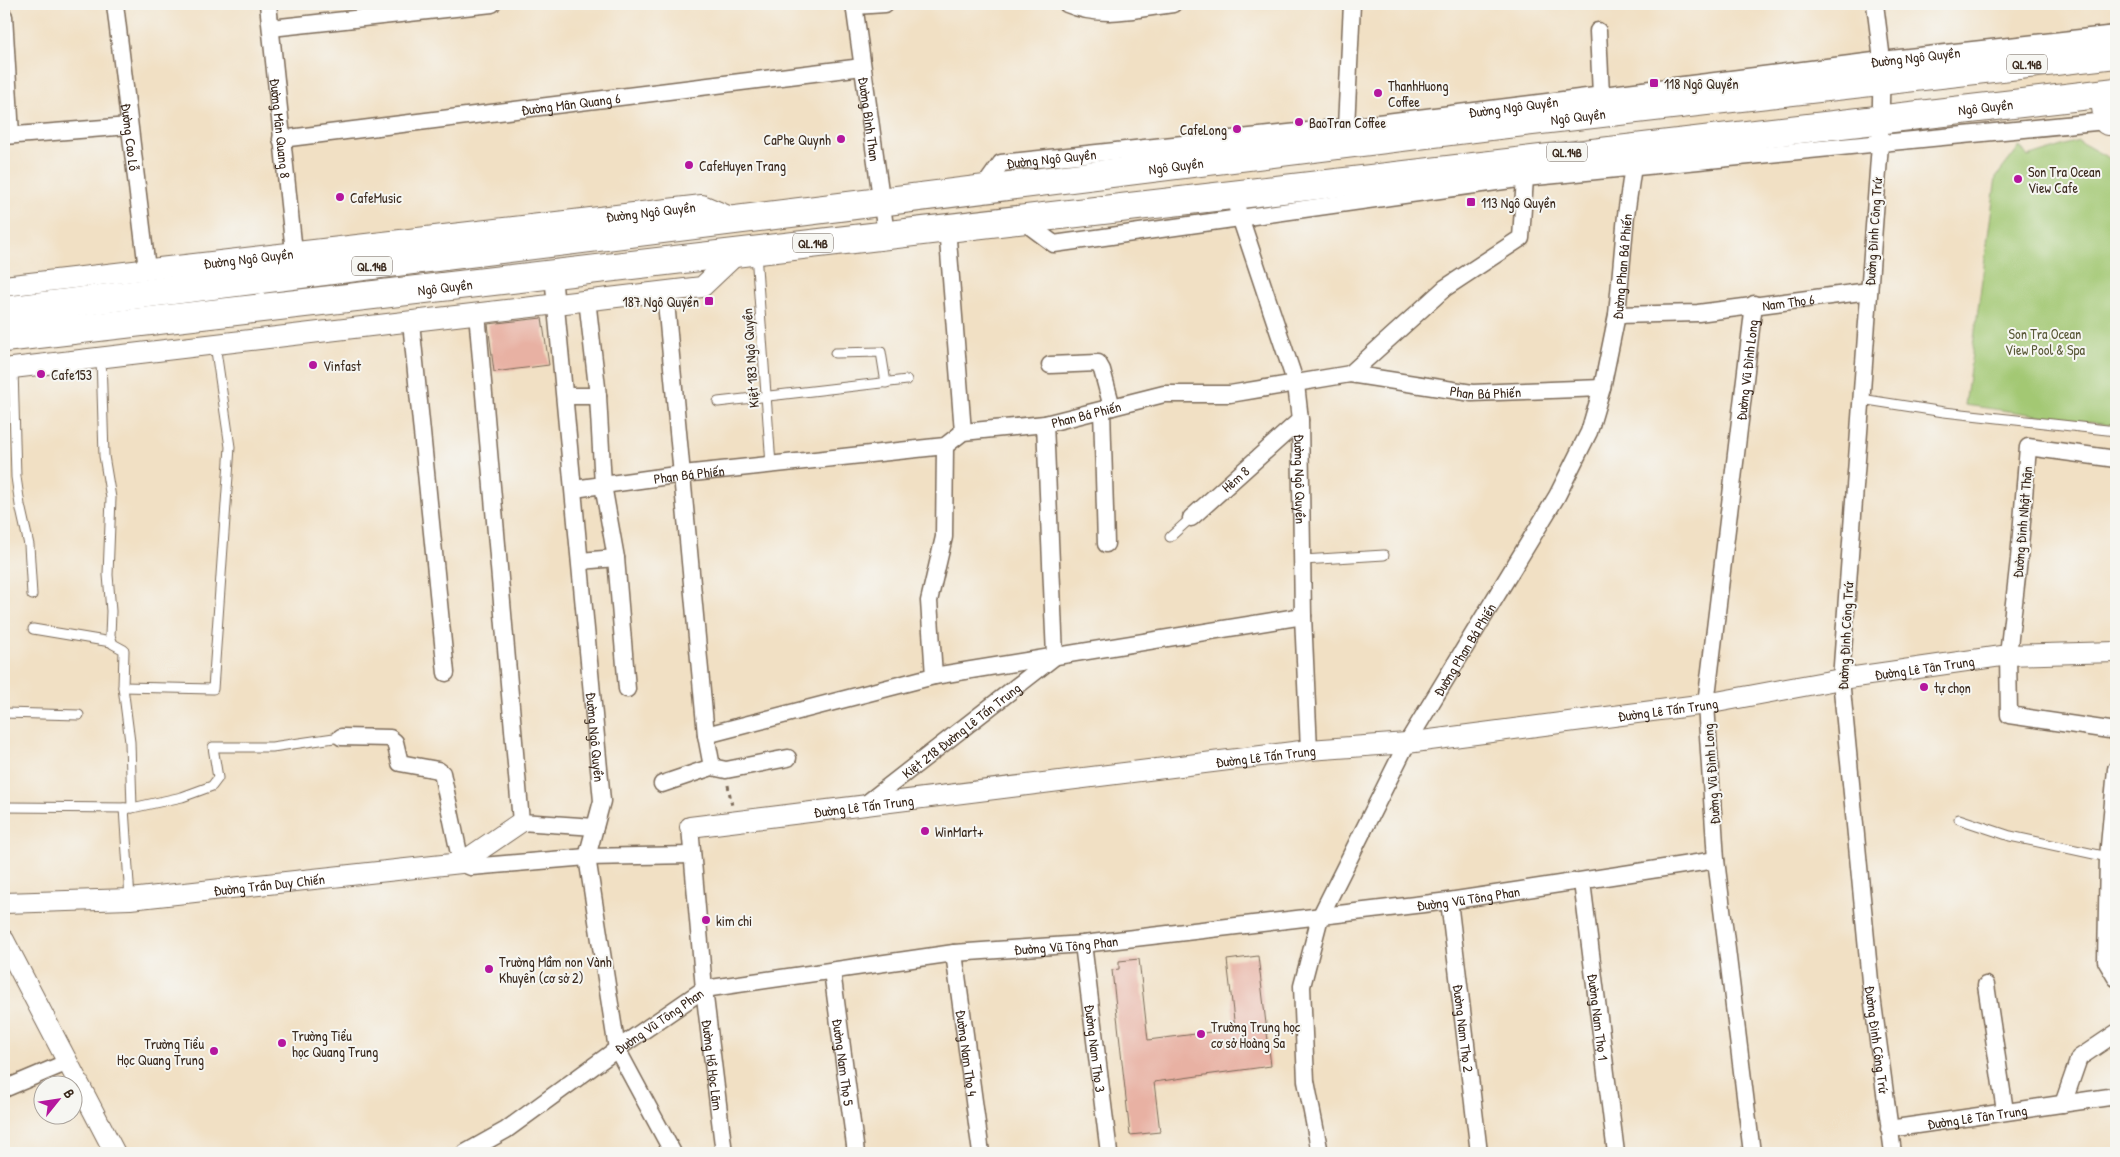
<svg xmlns="http://www.w3.org/2000/svg" width="2120" height="1157" viewBox="0 0 2120 1157" font-family="'Patrick Hand',sans-serif">
<style>
.green{fill:#a3c873;stroke:#6f7948}
.building{fill:#e8b1a3}
.lines{fill:none;stroke-linecap:round;stroke-linejoin:round}
.service-casing{stroke:#7b6a58;stroke-width:11}
.minor-casing{stroke:#7b6a58;stroke-width:19}
.tertiary-casing{stroke:#7b6a58;stroke-width:22}
.trunk-casing{stroke:#7b6a58;stroke-width:30}
.path{stroke:#7b6a58;stroke-width:3;stroke-dasharray:4 4;stroke-linecap:butt}
.service{stroke:#fff;stroke-width:9}
.minor{stroke:#fff;stroke-width:16}
.tertiary{stroke:#fff;stroke-width:20}
.trunk{stroke:#fff;stroke-width:28}
.poi-dot{fill:#b5179e;stroke:#f6f6f2;stroke-width:2}
.labels{text-anchor:middle;dominant-baseline:central;stroke-width:4;stroke-linejoin:round;paint-order:stroke}
.shield{fill:#f6f6f2;stroke:#73675e;stroke-width:1}
.shield-label{font-size:12px;font-weight:bold;fill:#3b2a1e}
.street-label{font-size:14px;fill:#3b2a1e;stroke:#f6f6f2}
.poi-label{font-size:14px;fill:#3b2a1e;stroke:#f6f6f2;text-anchor:start}
.park-label{font-size:14px;fill:#5a5938;stroke:#f6f6f2}
</style>
<rect width="100%" height="100%" fill="#f6f6f2"/>
<filter id="ink" filterUnits="userSpaceOnUse"><feTurbulence type="fractalNoise" baseFrequency=".02" numOctaves="2"/><feDisplacementMap in="SourceGraphic" scale="10" xChannelSelector="R" yChannelSelector="G"/><feConvolveMatrix kernelMatrix="1 2 1 2 8 2 1 2 1" color-interpolation-filters="sRGB"/></filter>
<filter id="wash" filterUnits="userSpaceOnUse"><feTurbulence type="fractalNoise" baseFrequency=".0096" numOctaves="4" result="noise"/><feDisplacementMap in="SourceGraphic" scale="20" xChannelSelector="R" yChannelSelector="G"/><feGaussianBlur stdDeviation="1.12" result="paint"/><feColorMatrix in="noise" values="0 0 0 0 0 0 0 0 0 0 0 0 0 0 0 0 0 1.4 0 .05"/><feComposite in="paint" operator="in"/></filter>
<g filter="url(#wash)">
<rect width="100%" height="100%" fill="#f1e0c4"/>
<!-- green -->
<path class="green" d="M2078 141 2116 162V426L1965 405 1996 177 2020 146 2028 157Z"/>
<g id="blocks">
<!-- building -->
<g class="building">
<path d="M542 318 549 365 494 372 488 324Z"/>
<path d="M1258 956 1271 1066 1154 1082 1160 1132 1130 1135 1112 970 1119 969V961L1139 959 1148 1040 1235 1029 1227 960Z"/>
</g>
</g>
</g>
<g filter="url(#ink)">
<use href="#blocks" fill-opacity="0" stroke="#7b6a58" stroke-width="1"/>
<g class="lines">
<!-- service casing -->
<g class="service-casing">
<g id="service">
<path d="M756 253 771 465"/>
<path d="M835 353 881 352 886 383"/>
<path d="M101 357 104 456 111 498 108 575 111 611 110 636 113 644 124 650 123 687 130 742 132 808"/>
<path d="M13 368 16 477 20 505 29 545 32 595"/>
<path d="M1861 399 1944 412 2116 431"/>
<path d="M718 402 907 380"/>
<path d="M1170 537 1191 518"/>
<path d="M1303 560 1384 555"/>
<path d="M33 629 111 642"/>
<path d="M123 687 213 689 230 447 215 344"/>
<path d="M4 713 79 715"/>
<path d="M4 807 132 808 182 797 212 786 218 778 213 747H272L341 737"/>
<path d="M124 808 130 899"/>
<path d="M1959 819 2010 836 2108 857"/>
</g>
</g>
<!-- minor casing -->
<g class="minor-casing">
<g id="minor">
<path id="s1" d="M115 4 147 269"/>
<path id="s2" d="M268 4 294 252"/>
<path id="s3" d="M854 4 886 234"/>
<path d="M1067 4C1103 19 1135 9 1173 4"/>
<path id="s4" d="M1875 4 1882 60 1880 144 1841 679 1870 981 1893 1153"/>
<path d="M855 6 885 4"/>
<path d="M4 16 11 135"/>
<path d="M271 28 492 4"/>
<path d="M1598 31 1601 95"/>
<path d="M1346 127 1352 4"/>
<path d="M4 136 129 126"/>
<path id="s5" d="M281 139 862 67"/>
<path id="s6" d="M981 191 1001 163 1346 127 1882 60 2116 34"/>
<path id="s7" d="M1237 208 1296 384 1300 420 1303 616 1309 750"/>
<path d="M1019 218 1054 244 1525 178 2116 120"/>
<path d="M947 227 963 432"/>
<path id="s8" d="M553 275 602 801 587 857 617 1049 673 1153"/>
<path d="M665 291 706 735 712 767"/>
<path d="M587 299 598 396 603 485 616 558 627 689"/>
<path d="M477 313 521 822 595 827"/>
<path id="s9" d="M1617 315 1698 313 1869 291"/>
<path d="M411 322 446 673"/>
<path d="M1050 365 1098 363 1102 370 1112 407"/>
<path d="M1350 374 1445 288 1521 238 1525 178"/>
<path d="M565 396H598"/>
<path d="M1102 410 1106 544"/>
<path d="M1045 424 1055 656"/>
<path d="M2116 459 2028 447 2019 559 2008 655 2009 715 2116 731"/>
<path id="s10" d="M574 489 683 474 945 446 963 432 1045 424 1164 394H1230L1350 374 1472 393 1602 388"/>
<path id="s11" d="M1191 518 1300 420"/>
<path d="M580 561 616 558"/>
<path d="M934 676 929 601 944 537 945 446"/>
<path d="M706 735 934 676 1303 616"/>
<path d="M341 737 390 738 395 742 400 763 438 770 442 773 461 863 471 867 587 857 692 855"/>
<path d="M712 767 726 770 788 758"/>
<path d="M2116 769 2108 857 2106 961 2116 978"/>
<path d="M662 784 712 767"/>
<path id="s12" d="M867 803 1053 658"/>
<path id="s13" d="M690 827 704 989 724 1153"/>
<path id="s14" d="M1582 882 1616 1153"/>
<path id="s15" d="M1449 901 1479 1153"/>
<path id="s16" d="M1083 944 1109 1153"/>
<path id="s17" d="M954 953 981 1153"/>
<path id="s18" d="M832 971 856 1153"/>
<path d="M1986 985 2005 1111"/>
<path d="M4 1089 68 1062"/>
<path d="M2063 1104 2079 1058 2116 1033"/>
<path id="s19" d="M1889 1129 2116 1096"/>
<path id="s20" d="M465 1153 506 1130 617 1049 704 989 954 953 1083 944 1449 901 1716 860"/>
<path id="s21" d="M1320 1153 1306 1081 1302 986 1320 917 1407 743 1557 496 1589 432 1602 388 1617 315 1626 215 1634 159"/>
<path id="s22" d="M1752 1153 1716 860 1706 704 1754 304"/>
</g>
</g>
<!-- tertiary casing -->
<g class="tertiary-casing">
<g id="tertiary">
<path id="s23" d="M4 286 702 205 735 219"/>
<path d="M4 369 702 287 739 252"/>
<path id="s24" d="M690 827 1309 750 1407 743 1706 704 1841 679 2008 655 2116 652"/>
<path id="s25" d="M4 903 130 899 461 863 521 822"/>
<path d="M4 940 115 1153"/>
</g>
</g>
<!-- trunk casing -->
<g class="trunk-casing">
<g id="trunk">
<path d="M2104 94 2108 121"/>
<path id="s26" d="M4 311 1498 125 2116 54"/>
<path id="s27" d="M4 338C708 257 1411 168 2116 92"/>
</g>
</g>
<!-- path -->
<path class="path" d="M728 785 732 806"/>
<!-- service -->
<use href="#service" class="service"/>
<!-- minor -->
<use href="#minor" class="minor"/>
<!-- tertiary -->
<use href="#tertiary" class="tertiary"/>
<!-- trunk -->
<use href="#trunk" class="trunk"/>
</g>
</g>
<!-- markers -->
<g class="poi-dot">
<rect x="1649" y="78" width="10" height="10" rx="2.5"/>
<circle cx="1378" cy="93" r="5"/>
<circle cx="1299" cy="122" r="5"/>
<circle cx="1237" cy="129" r="5"/>
<circle cx="841" cy="139" r="5"/>
<circle cx="689" cy="165" r="5"/>
<circle cx="2018" cy="179" r="5"/>
<circle cx="340" cy="197" r="5"/>
<rect x="1466" y="197" width="10" height="10" rx="2.5"/>
<rect x="704" y="296" width="10" height="10" rx="2.5"/>
<circle cx="313" cy="365" r="5"/>
<circle cx="41" cy="374" r="5"/>
<circle cx="1924" cy="687" r="5"/>
<circle cx="925" cy="831" r="5"/>
<circle cx="706" cy="920" r="5"/>
<circle cx="489" cy="969" r="5"/>
<circle cx="1201" cy="1034" r="5"/>
<circle cx="282" cy="1043" r="5"/>
<circle cx="214" cy="1051" r="5"/>
</g>
<g class="labels">
<!-- shield labels -->
<g class="shield">
<rect x="2007" y="54.5" width="40" height="19" rx="4"/>
<rect x="1547" y="142.5" width="40" height="19" rx="4"/>
<rect x="793" y="233.5" width="40" height="19" rx="4"/>
<rect x="352" y="256.5" width="40" height="19" rx="4"/>
</g>
<g class="shield-label">
<text x="2027" y="64">QL.14B</text>
<text x="1567" y="152">QL.14B</text>
<text x="813" y="243">QL.14B</text>
<text x="372" y="266">QL.14B</text>
</g>
<!-- street labels -->
<g class="street-label">
<text stroke="none"><textPath href="#s6" startOffset="955">Đường Ngô Quyền</textPath></text>
<text stroke="none"><textPath href="#s5" startOffset="292">Đường Mân Quang 6</textPath></text>
<text stroke="none"><textPath href="#s6" startOffset="550">Đường Ngô Quyền</textPath></text>
<text stroke="none"><textPath href="#s27" startOffset="1995">Ngô Quyền</textPath></text>
<text stroke="none"><textPath href="#s26" startOffset="1586">Ngô Quyền</textPath></text>
<text stroke="none"><textPath href="#s3" startOffset="116">Đường Bình Than</textPath></text>
<text stroke="none"><textPath href="#s2" startOffset="125">Đường Mân Quang 8</textPath></text>
<text stroke="none"><textPath href="#s1" startOffset="134">Đường Cao Lỗ</textPath></text>
<text stroke="none"><textPath href="#s6" startOffset="85">Đường Ngô Quyền</textPath></text>
<text stroke="none"><textPath href="#s26" startOffset="1181">Ngô Quyền</textPath></text>
<text stroke="none"><textPath href="#s23" startOffset="651">Đường Ngô Quyền</textPath></text>
<text transform="translate(1873 232) rotate(-86)">Đường Đinh Công Trứ</text>
<text stroke="none"><textPath href="#s23" startOffset="246">Đường Ngô Quyền</textPath></text>
<text stroke="none"><textPath href="#s21" startOffset="964">Đường Phan Bá Phiến</textPath></text>
<text stroke="none"><textPath href="#s27" startOffset="444">Ngô Quyền</textPath></text>
<text stroke="none"><textPath href="#s9" startOffset="172">Nam Thọ 6</textPath></text>
<text transform="translate(750 358) rotate(-94)">Kiệt 183 Ngô Quyền</text>
<text stroke="none"><textPath href="#s22" startOffset="788">Đường Vũ Đình Long</textPath></text>
<text stroke="none"><textPath href="#s10" startOffset="926">Phan Bá Phiến</textPath></text>
<text stroke="none"><textPath href="#s10" startOffset="521">Phan Bá Phiến</textPath></text>
<text stroke="none"><textPath href="#s10" startOffset="116">Phan Bá Phiến</textPath></text>
<text stroke="none"><textPath href="#s11" startOffset="59">Hẻm 8</textPath></text>
<text stroke="none"><textPath href="#s7" startOffset="281">Đường Ngô Quyền</textPath></text>
<text transform="translate(2022 522) rotate(-85)">Đường Đinh Nhật Thận</text>
<text transform="translate(1845 636) rotate(-87)">Đường Đinh Công Trứ</text>
<text stroke="none"><textPath href="#s21" startOffset="544">Đường Phan Bá Phiến</textPath></text>
<text stroke="none"><textPath href="#s24" startOffset="1245">Đường Lê Tân Trung</textPath></text>
<text stroke="none"><textPath href="#s24" startOffset="985">Đường Lê Tấn Trung</textPath></text>
<text stroke="none"><textPath href="#s12" startOffset="119">Kiệt 218 Đường Lê Tấn Trung</textPath></text>
<text stroke="none"><textPath href="#s8" startOffset="464">Đường Ngô Quyền</textPath></text>
<text stroke="none"><textPath href="#s24" startOffset="580">Đường Lê Tấn Trung</textPath></text>
<text transform="translate(1711 774) rotate(-94)">Đường Vũ Đình Long</text>
<text stroke="none"><textPath href="#s24" startOffset="175">Đường Lê Tấn Trung</textPath></text>
<text stroke="none"><textPath href="#s25" startOffset="266">Đường Trần Duy Chiến</textPath></text>
<text stroke="none"><textPath href="#s20" startOffset="1060">Đường Vũ Tông Phan</textPath></text>
<text stroke="none"><textPath href="#s20" startOffset="655">Đường Vũ Tông Phan</textPath></text>
<text stroke="none"><textPath href="#s14" startOffset="136">Đường Nam Thọ 1</textPath></text>
<text stroke="none"><textPath href="#s20" startOffset="235">Đường Vũ Tông Phan</textPath></text>
<text stroke="none"><textPath href="#s15" startOffset="128">Đường Nam Thọ 2</textPath></text>
<text stroke="none"><textPath href="#s4" startOffset="1039">Đường Đinh Công Trứ</textPath></text>
<text stroke="none"><textPath href="#s16" startOffset="105">Đường Nam Thọ 3</textPath></text>
<text stroke="none"><textPath href="#s17" startOffset="101">Đường Nam Thọ 4</textPath></text>
<text stroke="none"><textPath href="#s18" startOffset="92">Đường Nam Thọ 5</textPath></text>
<text stroke="none"><textPath href="#s13" startOffset="239">Đường Hồ Học Lãm</textPath></text>
<text stroke="none"><textPath href="#s19" startOffset="89">Đường Lê Tân Trung</textPath></text>
</g>
<!-- poi labels -->
<g class="poi-label">
<text x="1664" y="83">118 Ngô Quyền</text>
<text x="1388" y="85">ThanhHuong<tspan x="1388" dy="16">Coffee</tspan></text>
<text x="1309" y="122">BaoTran Coffee</text>
<text x="1227" y="129" text-anchor="end">CafeLong</text>
<text x="831" y="139" text-anchor="end">CaPhe Quynh</text>
<text x="699" y="165">CafeHuyen Trang</text>
<text x="2028" y="171">Son Tra Ocean<tspan x="2028" dy="16">View Cafe</tspan></text>
<text x="350" y="197">CafeMusic</text>
<text x="1481" y="202">113 Ngô Quyền</text>
<text x="699" y="301" text-anchor="end">187 Ngô Quyền</text>
<text x="323" y="365">Vinfast</text>
<text x="51" y="374">Cafe153</text>
<text x="1934" y="687">tự chọn</text>
<text x="935" y="831">WinMart+</text>
<text x="716" y="920">kim chi</text>
<text x="499" y="961">Trường Mầm non Vành<tspan x="499" dy="16">Khuyên (cơ sở 2)</tspan></text>
<text x="1211" y="1026">Trường Trung học<tspan x="1211" dy="16">cơ sở Hoàng Sa</tspan></text>
<text x="292" y="1035">Trường Tiểu<tspan x="292" dy="16">học Quang Trung</tspan></text>
<text x="204" y="1043" text-anchor="end">Trường Tiểu<tspan x="204" dy="16">Học Quang Trung</tspan></text>
</g>
<!-- park labels -->
<g class="park-label">
<text x="2045" y="333">Son Tra Ocean<tspan x="2045" dy="16">View Pool &amp; Spa</tspan></text>
</g>
</g>
<!-- margin -->
<rect width="2120" height="1157" fill="none" stroke="#f6f6f2" stroke-width="20"/>
<!-- north arrow -->
<g transform="translate(58 1100) rotate(60)"><circle r="24" fill="#f6f6f2" stroke="#aba49d"/>
<path d="M0-4L9 19L0 12L-9 19Z" fill="#b5179e"/>
<text y="-8" font-size="14" font-weight="bold" text-anchor="middle" fill="#3b2a1e">B</text>
</g>
</svg>
